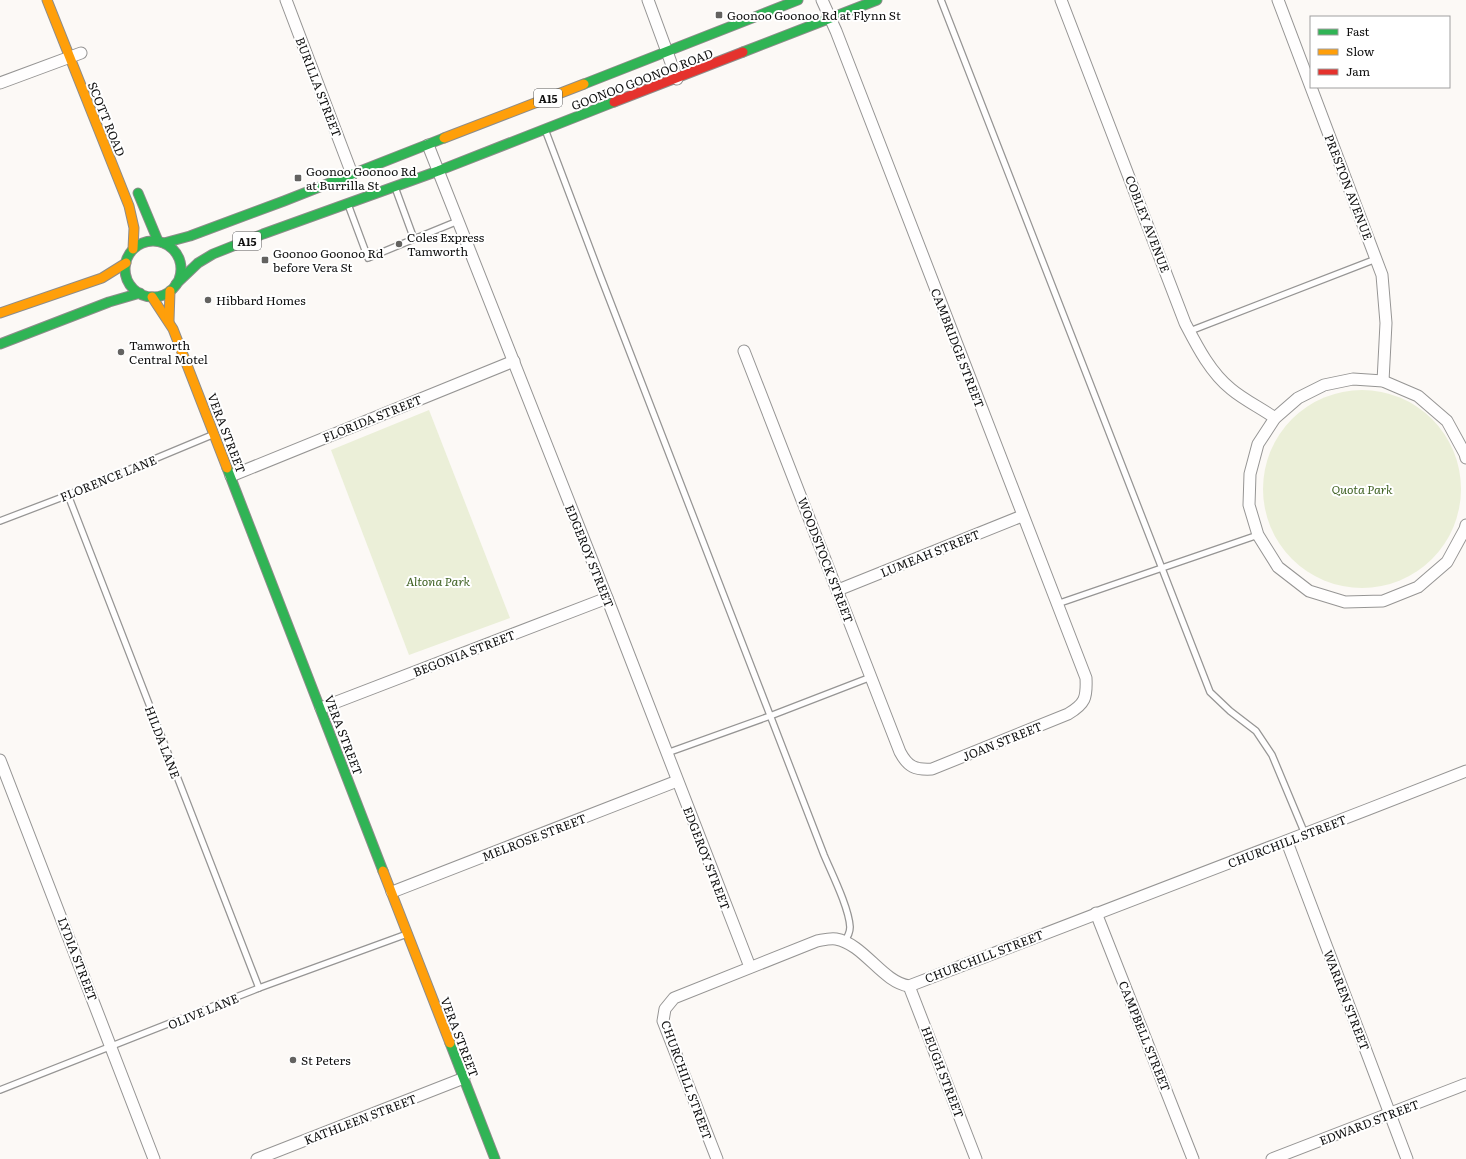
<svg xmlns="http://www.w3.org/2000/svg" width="1466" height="1159" viewBox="0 0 1466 1159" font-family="Literata,serif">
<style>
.green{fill:#ebefd8}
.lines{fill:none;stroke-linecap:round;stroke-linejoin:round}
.lane-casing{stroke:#969594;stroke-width:8}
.street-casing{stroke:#969594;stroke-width:13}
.fast-casing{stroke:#8d8c8a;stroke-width:11}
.slow-casing{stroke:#8d8c8a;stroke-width:11}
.jam-casing{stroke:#8d8c8a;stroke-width:11}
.lane{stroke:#fffefe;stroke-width:5.5}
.street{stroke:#fffefe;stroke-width:11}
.fast{stroke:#30b455;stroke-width:9}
.slow{stroke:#ff9f0a;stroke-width:9}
.jam{stroke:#e5322d;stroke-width:9}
.poi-dot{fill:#636260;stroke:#fff;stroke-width:1.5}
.labels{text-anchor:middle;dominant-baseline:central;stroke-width:4;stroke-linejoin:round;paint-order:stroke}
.shield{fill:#fff;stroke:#585858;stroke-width:1}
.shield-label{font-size:11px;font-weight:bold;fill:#101010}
.poi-label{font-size:12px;fill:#101010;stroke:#fff;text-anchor:start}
.street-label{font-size:12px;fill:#101010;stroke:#fff}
.park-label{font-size:12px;font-style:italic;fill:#416325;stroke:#fff}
</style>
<rect width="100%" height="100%" fill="#fcf9f6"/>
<!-- green -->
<g class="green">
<circle cx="1362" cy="489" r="99"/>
<path d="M429 410 510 618 409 655 331 450Z"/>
</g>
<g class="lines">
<!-- lane casing -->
<g class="lane-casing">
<g id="lane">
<path d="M941 0 1210 692 1230 711 1256 731 1272 755 1305 834"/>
<path d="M546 132 600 275 824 855C832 874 849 908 850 927 850 933 847 938 844 942"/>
<path d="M396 190 414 239 458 221"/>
<path d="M349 207 368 258 414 239"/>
<path d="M1190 331 1376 259"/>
<path d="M68 495 259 988"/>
<path d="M0 521 68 495 212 435"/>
<path d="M1057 604 1258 535"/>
<path d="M667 753 770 716 871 677"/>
<path d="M0 1090 259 988 407 934"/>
</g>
</g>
<!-- street casing -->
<g class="street-casing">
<g id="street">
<path d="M286 0 352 174"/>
<path d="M648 0 677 79"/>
<path d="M1061 0 1185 323C1197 346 1210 372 1231 389 1244 400 1261 408 1275 418"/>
<path d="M1278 0 1382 275 1386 323 1383 381"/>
<path d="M0 83 81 53"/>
<path d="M428 145 607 598 750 967"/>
<path d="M744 351 900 752C908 767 915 770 932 769L1068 714C1085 704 1087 698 1086 678L836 31 822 0"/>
<path d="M1466 458 1465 454 1447 421 1418 396 1383 381 1353 379 1324 385 1298 398 1275 418 1258 444 1250 474 1249 505 1258 535 1278 567 1309 591 1345 602 1383 601 1418 587 1447 562 1465 529 1466 525"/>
<path d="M231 476 514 361"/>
<path d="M838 590 1022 516"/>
<path d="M321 708 607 598"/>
<path d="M0 760 154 1159"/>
<path d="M1287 842 1407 1159"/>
<path d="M392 892 677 781"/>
<path d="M1096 913 1193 1159"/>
<path d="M909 986 976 1159"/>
<path d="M257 1159 464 1078"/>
<path d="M717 1159 663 1021 665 1009 674 998 817 941C823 940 830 938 836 939 864 944 882 982 909 986 1095 914 1281 844 1466 771"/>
<path d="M1272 1159 1466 1084"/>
</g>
</g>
<!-- fast casing -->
<g class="fast-casing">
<g id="fast">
<path d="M743 52 877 0"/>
<path d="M584 84 798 0"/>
<path d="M138 193 158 241"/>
<circle cx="153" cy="269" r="28"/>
<path d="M164 243 190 236 284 201 444 138"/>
<path d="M176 284 198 263 213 254 263 234 438 171 614 102"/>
<path d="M0 344 109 302 140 293"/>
<path d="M227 468 383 871"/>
<path d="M450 1043 495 1159"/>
</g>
</g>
<!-- slow casing -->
<g class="slow-casing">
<g id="slow">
<path d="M47 0 129 206 134 228 133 249"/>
<path d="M444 138 584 84"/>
<path d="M152 297 173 329 227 468"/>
<path d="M0 313 102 278 126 263"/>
<path d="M169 321 170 291"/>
<path d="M383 871 450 1043"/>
</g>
</g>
<!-- jam casing -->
<g class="jam-casing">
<path id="jam" d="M614 102 743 52"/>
</g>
<!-- lane -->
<use href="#lane" class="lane"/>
<!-- street -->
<use href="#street" class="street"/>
<!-- fast -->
<use href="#fast" class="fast"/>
<!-- slow -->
<use href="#slow" class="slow"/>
<!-- jam -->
<use href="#jam" class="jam"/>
</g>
<!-- markers -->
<g class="poi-dot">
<rect x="715" y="11" width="8" height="8" rx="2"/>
<rect x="294" y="174" width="8" height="8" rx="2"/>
<circle cx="399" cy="244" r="4"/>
<rect x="261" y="256" width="8" height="8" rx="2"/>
<circle cx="208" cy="300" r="4"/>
<circle cx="121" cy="352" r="4"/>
<circle cx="293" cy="1060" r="4"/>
</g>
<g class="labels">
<!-- shield labels -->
<g class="shield">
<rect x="534" y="89" width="28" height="18" rx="3"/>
<rect x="233" y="232" width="28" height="18" rx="3"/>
</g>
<g class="shield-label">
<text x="548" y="98">A15</text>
<text x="247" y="241">A15</text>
</g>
<!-- poi labels -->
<g class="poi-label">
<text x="727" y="15">Goonoo Goonoo Rd at Flynn St</text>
<text x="306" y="171">Goonoo Goonoo Rd<tspan x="306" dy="14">at Burrilla St</tspan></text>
<text x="407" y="237">Coles Express<tspan x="407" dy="14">Tamworth</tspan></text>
<text x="273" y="253">Goonoo Goonoo Rd<tspan x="273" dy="14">before Vera St</tspan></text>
<text x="216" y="300">Hibbard Homes</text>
<text x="129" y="345">Tamworth<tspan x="129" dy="14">Central Motel</tspan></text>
<text x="301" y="1060">St Peters</text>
</g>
<!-- street labels -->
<g class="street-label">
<text transform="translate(642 79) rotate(-21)">GOONOO GOONOO ROAD</text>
<text transform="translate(319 87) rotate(69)">BURILLA STREET</text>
<text transform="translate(107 119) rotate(68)">SCOTT ROAD</text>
<text transform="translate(1349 187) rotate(69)">PRESTON AVENUE</text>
<text transform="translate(1148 224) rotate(69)">COBLEY AVENUE</text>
<text transform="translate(958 348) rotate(69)">CAMBRIDGE STREET</text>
<text transform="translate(372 418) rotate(-22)">FLORIDA STREET</text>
<text transform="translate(227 433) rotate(69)">VERA STREET</text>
<text transform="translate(108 478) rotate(-22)">FLORENCE LANE</text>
<text transform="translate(930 553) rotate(-22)">LUMEAH STREET</text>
<text transform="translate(590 556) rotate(68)">EDGEROY STREET</text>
<text transform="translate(826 560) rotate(69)">WOODSTOCK STREET</text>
<text transform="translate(464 653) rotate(-21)">BEGONIA STREET</text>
<text transform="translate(344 735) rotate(69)">VERA STREET</text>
<text transform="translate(1002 741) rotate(-22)">JOAN STREET</text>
<text transform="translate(163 742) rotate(69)">HILDA LANE</text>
<text transform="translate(534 837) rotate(-21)">MELROSE STREET</text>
<text transform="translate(1287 841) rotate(-21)">CHURCHILL STREET</text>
<text transform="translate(707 858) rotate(69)">EDGEROY STREET</text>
<text transform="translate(984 956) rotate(-21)">CHURCHILL STREET</text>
<text transform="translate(78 959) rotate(69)">LYDIA STREET</text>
<text transform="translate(1347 1000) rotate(69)">WARREN STREET</text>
<text transform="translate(203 1011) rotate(-22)">OLIVE LANE</text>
<text transform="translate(1145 1036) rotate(68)">CAMPBELL STREET</text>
<text transform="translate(460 1037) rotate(69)">VERA STREET</text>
<text transform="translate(943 1072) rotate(69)">HEUGH STREET</text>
<text transform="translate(687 1080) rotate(70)">CHURCHILL STREET</text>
<text transform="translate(360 1119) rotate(-21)">KATHLEEN STREET</text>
<text transform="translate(1369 1122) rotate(-21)">EDWARD STREET</text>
</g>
<!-- park labels -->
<g class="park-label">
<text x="1362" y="489">Quota Park</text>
<text x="438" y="581">Altona Park</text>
</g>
</g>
<!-- legend -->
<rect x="1310" y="16" width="140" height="72" fill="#ffffff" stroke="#9f9f9f"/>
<rect x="1318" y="29" width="20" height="6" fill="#30b455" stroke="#9f9f9f"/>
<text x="1346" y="36" font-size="12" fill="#101010">Fast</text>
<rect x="1318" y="49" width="20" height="6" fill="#ff9f0a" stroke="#9f9f9f"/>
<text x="1346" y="56" font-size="12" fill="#101010">Slow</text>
<rect x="1318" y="69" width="20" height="6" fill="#e5322d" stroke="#9f9f9f"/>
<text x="1346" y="76" font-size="12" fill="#101010">Jam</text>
</svg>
